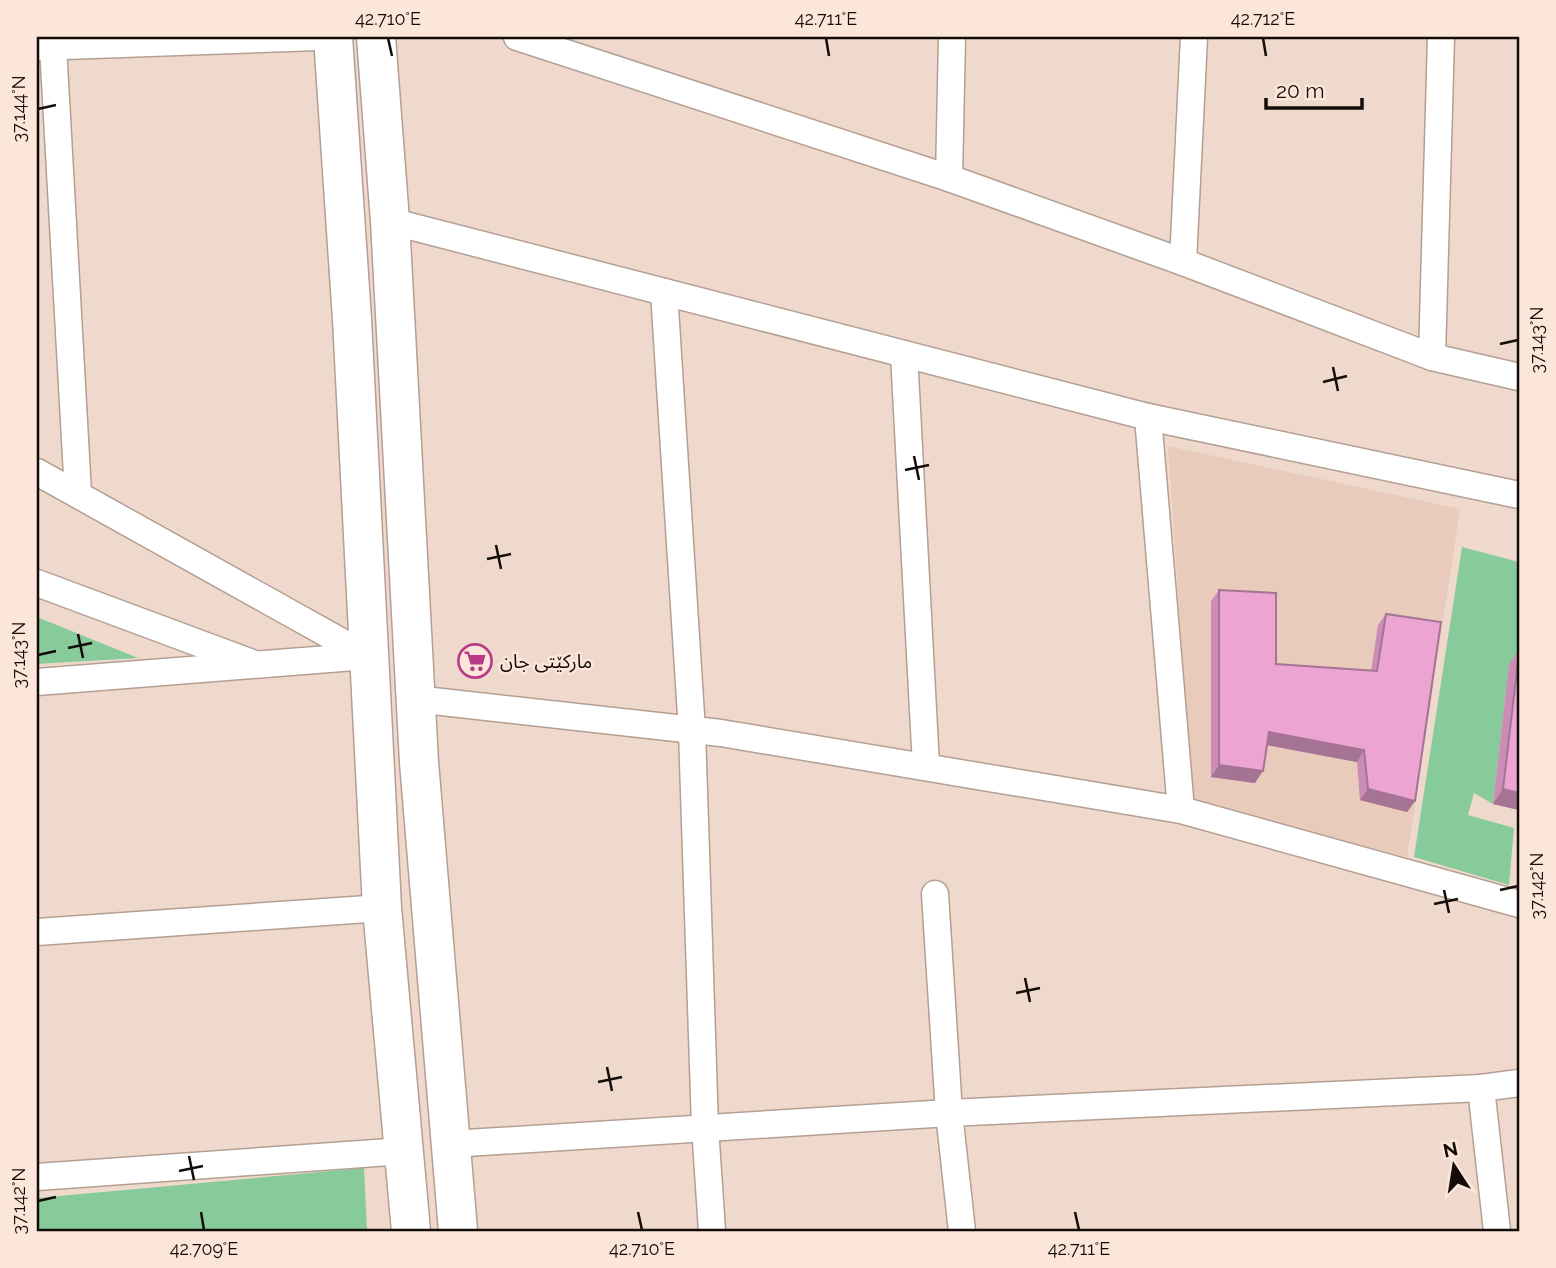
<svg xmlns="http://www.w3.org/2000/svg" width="1556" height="1268" viewBox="0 0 1556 1268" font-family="Raleway,'Noto Sans Arabic',sans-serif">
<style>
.built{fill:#e8cbba}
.green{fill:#88cb9b}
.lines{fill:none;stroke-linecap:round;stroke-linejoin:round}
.street-casing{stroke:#b49f93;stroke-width:29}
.primary-casing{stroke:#b49f93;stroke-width:41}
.street{stroke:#fff;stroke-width:26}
.primary{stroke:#fff;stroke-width:38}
.wall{fill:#cb8db5}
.shaded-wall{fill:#a57393}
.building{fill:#eca4d2;stroke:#a57393;stroke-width:2}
.ticks{fill:none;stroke:#130c08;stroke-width:2.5}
.labels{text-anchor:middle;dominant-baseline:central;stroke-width:5;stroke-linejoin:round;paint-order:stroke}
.poi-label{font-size:19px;fill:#130c08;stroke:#fce6d9;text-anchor:start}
.neatline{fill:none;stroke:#130c08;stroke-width:2.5}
.ticks-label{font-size:18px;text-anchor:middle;fill:#130c08}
</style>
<rect width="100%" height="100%" fill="#efd9cc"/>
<!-- built -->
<path class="built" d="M1168 446 1460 509 1407 857 1192 800Z"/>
<!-- green -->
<g class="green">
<path d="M1462 547 1519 562V665H1509L1493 804 1474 793 1468 815 1514 828 1509 885 1414 857Z"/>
<path d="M37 617 138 658 37 664Z"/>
<path d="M364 1168 367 1231H37V1198Z"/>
</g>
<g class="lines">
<!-- street casing -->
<g class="street-casing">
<g id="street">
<path d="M517 37 949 178 1183 262 1432 357 1519 377"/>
<path d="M53 46 78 493"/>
<path d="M37 47 317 37"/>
<path d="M949 178 952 37"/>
<path d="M390 221 1148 417 1519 495"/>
<path d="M1183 262 1194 37"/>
<path d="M664 292 692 731 705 1127 712 1231"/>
<path d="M904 354 926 766"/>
<path d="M1432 357 1441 37"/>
<path d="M1148 417 1181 810"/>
<path d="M37 472 367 656"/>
<path d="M37 583 252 663"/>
<path d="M37 682 367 656"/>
<path d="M415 699 721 733 1181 810 1519 904"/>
<path d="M935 894 949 1113 962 1231"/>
<path d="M37 932 382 908"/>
<path d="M1481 1088 1497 1231"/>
<path d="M451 1144 949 1113 1481 1088 1519 1083"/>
<path d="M37 1177 404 1151"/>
</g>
</g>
<!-- primary casing -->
<g class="primary-casing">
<g id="primary">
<path d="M333 37 352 319 382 908 411 1231"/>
<path d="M376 37 390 221 419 762 458 1231"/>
</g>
</g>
<!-- street -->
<use href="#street" class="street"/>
<!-- primary -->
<use href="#primary" class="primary"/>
</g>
<!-- wall -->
<g class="wall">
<path d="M1219 590 1276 664 1371 671 1378 625 1386 614 1415 801 1407 812 1360 800 1357 762 1267 745 1255 783 1211 777V601Z"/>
<path d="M1519 650V810L1493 804 1509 664Z"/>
</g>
<!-- shaded-wall -->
<g class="shaded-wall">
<path d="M1269 732 1364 750 1357 762 1261 744Z"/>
<path d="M1219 765 1263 771 1255 783 1211 777Z"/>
<path d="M1368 789 1415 801 1407 812 1360 800Z"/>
<path d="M1503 789 1519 793V810L1493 804Z"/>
</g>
<!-- building -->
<g class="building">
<path d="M1219 590 1276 593V664L1377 671 1386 614 1441 622 1415 801 1368 789 1364 750 1269 732 1263 771 1219 765Z"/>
<path d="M1519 653V793L1503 789Z"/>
</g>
<!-- ticks -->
<path class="ticks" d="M388 38 392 56M826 38 829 56M1263 38 1266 56M38 109 56 105M1500 344 1518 340M1333 367 1338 391M1323 382 1347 376M914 456 919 480M905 470 929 465M496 545 501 569M487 559 511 554M78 634 83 658M68 648 92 643M38 655 56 651M1444 890 1449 913M1500 890 1518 886M1434 904 1458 899M1025 978 1030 1002M1016 993 1040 988M607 1067 612 1091M598 1082 622 1077M189 1156 194 1180M179 1171 203 1166M38 1201 56 1197M201 1212 204 1230M638 1212 642 1230M1075 1212 1079 1230"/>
<!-- icons -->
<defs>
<g id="supermarket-ring" transform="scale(1.75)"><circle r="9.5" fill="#fce6d9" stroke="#b93b88" stroke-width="1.5"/><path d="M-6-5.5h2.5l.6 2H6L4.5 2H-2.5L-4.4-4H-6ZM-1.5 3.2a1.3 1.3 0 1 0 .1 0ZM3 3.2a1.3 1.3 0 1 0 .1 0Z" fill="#b93b88"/></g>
</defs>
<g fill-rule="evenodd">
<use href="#supermarket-ring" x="475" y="661"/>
</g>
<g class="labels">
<!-- poi labels -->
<g class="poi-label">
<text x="500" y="661">مارکێتی جان</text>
</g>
</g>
<!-- border -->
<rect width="1556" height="1268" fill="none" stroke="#fce6d9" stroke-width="77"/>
<!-- north arrow -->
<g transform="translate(1454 1166) rotate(348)" stroke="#fce6d9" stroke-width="5" paint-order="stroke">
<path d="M0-5L12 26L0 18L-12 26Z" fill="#130c08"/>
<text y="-10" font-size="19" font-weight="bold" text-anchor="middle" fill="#130c08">N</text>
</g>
<!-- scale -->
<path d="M1266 98v10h96v-10" fill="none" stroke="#130c08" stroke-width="3.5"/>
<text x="1276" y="98" font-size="21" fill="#130c08" stroke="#fce6d9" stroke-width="5" paint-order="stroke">20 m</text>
<rect x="38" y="38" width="1480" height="1192" class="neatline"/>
<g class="ticks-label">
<text x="388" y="25">42.710°E</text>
<text x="826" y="25">42.711°E</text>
<text x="1263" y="25">42.712°E</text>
<text transform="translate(19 109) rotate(-90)" y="6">37.144°N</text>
<text transform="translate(1537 340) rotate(-90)" y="6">37.143°N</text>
<text transform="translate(19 655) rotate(-90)" y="6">37.143°N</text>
<text transform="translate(1537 886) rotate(-90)" y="6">37.142°N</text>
<text transform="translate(19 1201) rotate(-90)" y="6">37.142°N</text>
<text x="204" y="1255">42.709°E</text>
<text x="642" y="1255">42.710°E</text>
<text x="1079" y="1255">42.711°E</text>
</g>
</svg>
